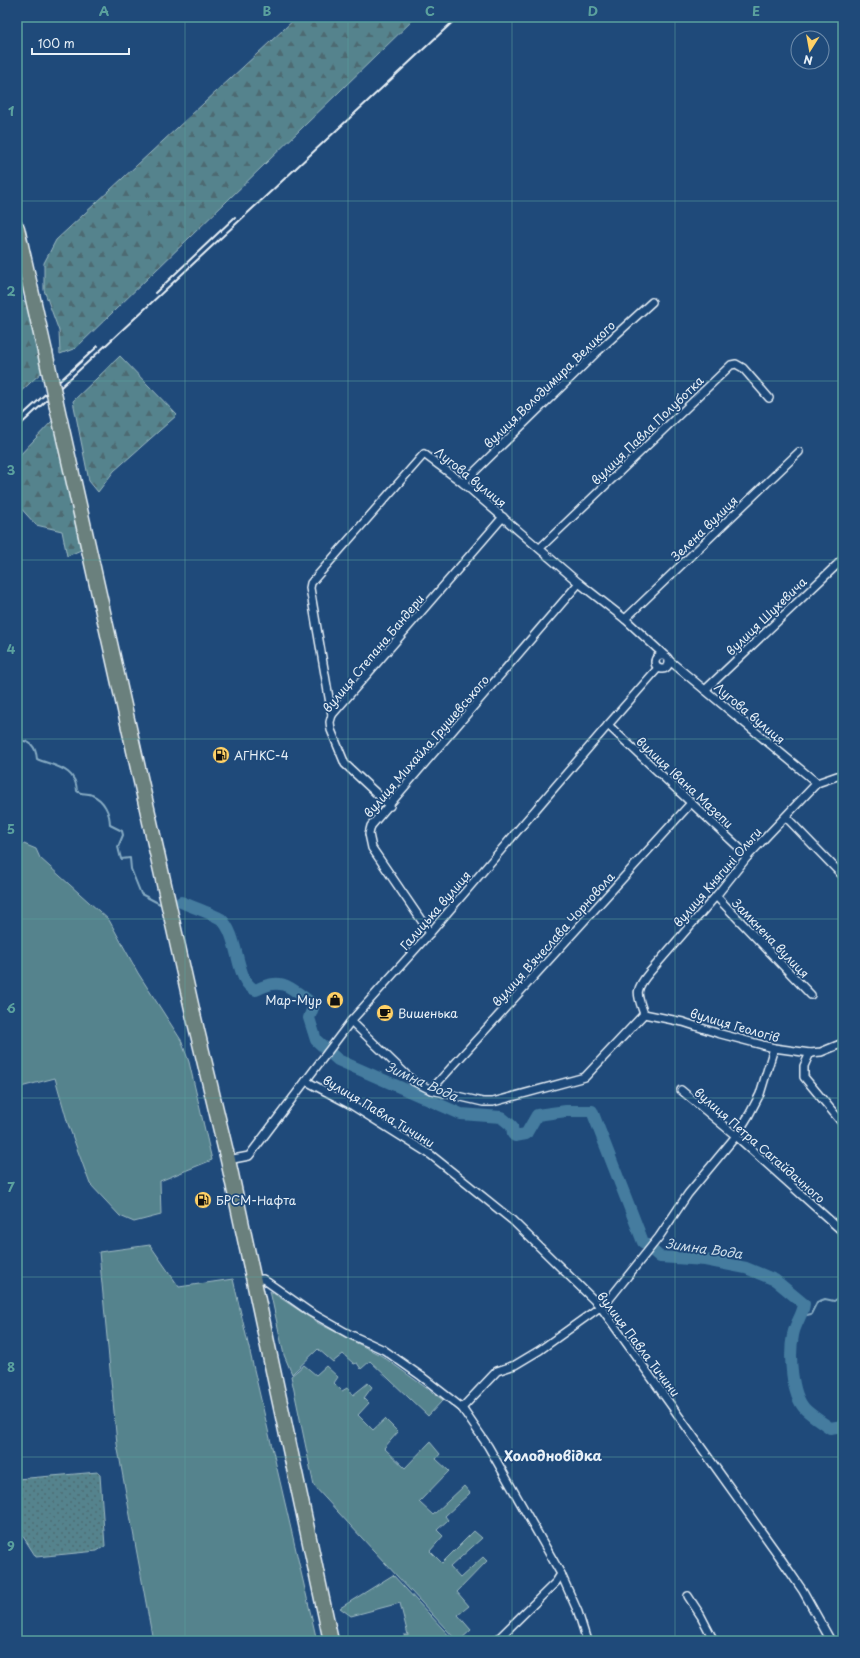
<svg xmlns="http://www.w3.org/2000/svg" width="860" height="1658" viewBox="0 0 860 1658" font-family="'Playpen Sans',sans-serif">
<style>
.grass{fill:url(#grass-dots);stroke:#9ebac2}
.forest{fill:url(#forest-firs);stroke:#9ebac2}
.green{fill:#54838d;stroke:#9ebac2}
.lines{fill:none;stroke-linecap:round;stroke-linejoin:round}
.stream{stroke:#86abc3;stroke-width:2}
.river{stroke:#447c9f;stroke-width:12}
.street-casing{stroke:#e8f1f8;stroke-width:10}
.highway-casing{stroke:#e8f1f8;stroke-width:17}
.street{stroke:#1f4a7a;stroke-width:7}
.highway{stroke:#6a807d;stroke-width:14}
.rail{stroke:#e8f1f8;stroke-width:2}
.highway-bridge-casing{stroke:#e8f1f8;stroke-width:17;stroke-linecap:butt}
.highway-bridge{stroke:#6a807d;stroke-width:14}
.grid{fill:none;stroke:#5ba19e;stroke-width:1;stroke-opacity:0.55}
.labels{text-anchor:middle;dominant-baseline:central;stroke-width:3.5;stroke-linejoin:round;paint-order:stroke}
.street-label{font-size:12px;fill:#e8f1f8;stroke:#1f4a7a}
.poi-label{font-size:12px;fill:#e8f1f8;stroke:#1f4a7a;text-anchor:start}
.water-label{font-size:13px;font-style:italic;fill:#cfdfeb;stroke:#1f4a7a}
.quarter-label{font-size:14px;font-weight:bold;fill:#e8f1f8;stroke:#1f4a7a}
.neatline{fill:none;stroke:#5ba19e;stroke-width:1.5}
.grid-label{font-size:13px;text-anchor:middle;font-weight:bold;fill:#5ba19e}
</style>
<defs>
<pattern id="grass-dots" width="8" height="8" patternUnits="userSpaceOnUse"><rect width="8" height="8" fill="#54838d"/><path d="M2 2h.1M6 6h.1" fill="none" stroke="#4e6b72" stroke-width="1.8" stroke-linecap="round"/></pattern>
<pattern id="forest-firs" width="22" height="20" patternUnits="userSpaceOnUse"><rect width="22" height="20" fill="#54838d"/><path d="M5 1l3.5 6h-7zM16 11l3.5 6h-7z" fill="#4e6b72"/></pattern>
</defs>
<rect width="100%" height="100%" fill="#1f4a7a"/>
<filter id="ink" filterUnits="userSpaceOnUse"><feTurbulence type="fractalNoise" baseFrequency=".025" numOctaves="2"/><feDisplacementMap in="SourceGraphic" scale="8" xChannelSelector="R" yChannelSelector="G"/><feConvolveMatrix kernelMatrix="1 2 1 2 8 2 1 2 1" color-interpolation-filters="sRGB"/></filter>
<g filter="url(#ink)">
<!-- grass -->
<path class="grass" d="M98 1472 100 1475 105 1546 97 1551 36 1557 17 1527V1479Z"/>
<!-- forest -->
<g class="forest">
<path d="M297 17H416L76 348 60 354 59 331 44 290V263L56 240Z"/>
<path d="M26 301 43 371 17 395V303Z"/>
<path d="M120 356 177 415 114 471 98 492 89 481 73 401Z"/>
<path d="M53 420 81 550 67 556 62 531 36 525 17 504V458Z"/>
</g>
<!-- green -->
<g class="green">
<path d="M24 844 36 849 40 858 109 920 138 973 181 1040 189 1062 212 1160 160 1181 161 1215 134 1222 120 1216 90 1184 68 1124 55 1078 17 1088V846Z"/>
<path d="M150 1245 179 1287 233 1279 317 1641H153L117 1444 99 1252Z"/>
<path d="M270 1291 318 1323 382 1356 443 1400 428 1416 370 1361 361 1369 357 1363 354 1364 343 1354 333 1362 318 1349 292 1374 284 1355Z"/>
<path d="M304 1365 316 1375 326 1366 338 1377 334 1383 342 1391 347 1388 353 1395 368 1383 372 1387 364 1398 369 1403 358 1415 373 1430 385 1419 398 1432 384 1448 405 1468 430 1442 440 1454 436 1459 449 1471 419 1502 433 1515 464 1486 470 1493 445 1516 448 1520 437 1530 443 1536 430 1551 442 1563 474 1531 482 1538 450 1567 460 1578 483 1557 487 1561 457 1592 469 1606 458 1615 471 1630 459 1641H457L314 1486 291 1376Z"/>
<path d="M393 1575 454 1641H405L404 1635H408L400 1603 351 1616 340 1608Z"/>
</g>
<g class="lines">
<!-- stream -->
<g class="stream">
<path d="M17 741C30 739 36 747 37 759 56 767 76 768 77 791 81 795 87 792 92 795 104 800 110 813 110 825L122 831 123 835 118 847 121 859 130 858 131 869 141 894 160 904"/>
<path d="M799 1317 811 1314 817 1302 825 1299 834 1301 843 1295"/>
</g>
<!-- river -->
<g class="river">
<path d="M181 902C190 906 214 914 221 919 240 936 235 984 256 990 283 975 292 989 314 1005L309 1018 316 1040 338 1060 461 1114 501 1117 512 1126 513 1134 515 1136 526 1134 537 1115 566 1111H592L643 1242 647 1245"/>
<path d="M653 1251 660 1257 705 1260 746 1268 775 1280 804 1304C803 1315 795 1323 793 1335 789 1354 791 1394 805 1409 812 1416 822 1422 830 1428L843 1426"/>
</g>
<!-- street casing -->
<g class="street-casing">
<g id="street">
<path d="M463 483 597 352 652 302"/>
<path d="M540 548 731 365 736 364 743 368 769 398"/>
<path d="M625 619 799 452"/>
<circle cx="662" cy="662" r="7"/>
<path d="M670 661 817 783"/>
<path d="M705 690 843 559"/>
<path d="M332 715 310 588 311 583 424 454 463 483 579 583 625 619 663 654"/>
<path d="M608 725 748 856"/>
<path d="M390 806 345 764 331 730 330 722 332 715 503 517"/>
<path d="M786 817 843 876"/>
<path d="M716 896 811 995"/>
<path d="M430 933 372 848 369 834 371 826 579 583"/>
<path d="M644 1014C637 994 634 991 649 973L716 896 748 856 817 783 843 774"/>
<path d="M644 1014 683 1022 717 1033 774 1048 810 1053 821 1052 843 1043"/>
<path d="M351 1021 413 1081 431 1090 483 1102H493L585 1077 644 1014"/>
<path d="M810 1053 804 1066V1077L843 1124"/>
<path d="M306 1081 353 1106 431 1155 512 1220 600 1306 779 1556 803 1591 831 1641"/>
<path d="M431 1090 691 803"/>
<path d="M681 1090 736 1136 843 1232"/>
<path d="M228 1160 249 1156 351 1021 430 933 608 725 658 668"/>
<path d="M253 1280 263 1279 310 1312 347 1333 384 1350 421 1376 462 1408 488 1446 561 1574 578 1612 587 1641"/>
<path d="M462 1408 497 1371 515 1365 540 1350 607 1302 659 1237 688 1194 736 1136 749 1115 760 1094 774 1048"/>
<path d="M688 1596 701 1616 714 1641"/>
<path d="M496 1641 556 1582 561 1574"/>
</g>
</g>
<!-- highway casing -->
<g class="highway-casing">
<g id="highway">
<path d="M17 228 45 352"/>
<path d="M57 407 194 1018 228 1160 331 1641"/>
</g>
</g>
<!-- street -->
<use href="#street" class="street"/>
<!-- highway -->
<use href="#highway" class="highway"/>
<!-- rail -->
<g class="rail">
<path d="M155 293 235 217"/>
<path d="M17 420 98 346"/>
<path d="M17 428 458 17"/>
</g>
<!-- highway-bridge casing -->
<g class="highway-bridge-casing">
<path id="highway-bridge" d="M45 352 57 407"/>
</g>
<!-- highway-bridge -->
<use href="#highway-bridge" class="highway-bridge"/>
</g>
</g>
<!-- grid -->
<path class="grid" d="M185 17V1641M348 17V1641M512 17V1641M675 17V1641M17 201H843M17 381H843M17 560H843M17 739H843M17 919H843M17 1098H843M17 1277H843M17 1457H843"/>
<!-- icons -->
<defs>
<g id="fuel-disc" transform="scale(0.9)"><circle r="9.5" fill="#ffd166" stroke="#1f4a7a"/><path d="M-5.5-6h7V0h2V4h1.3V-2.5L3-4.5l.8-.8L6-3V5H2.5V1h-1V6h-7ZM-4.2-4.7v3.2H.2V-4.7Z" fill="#111"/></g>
<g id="shop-disc" transform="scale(0.9)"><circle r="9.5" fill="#ffd166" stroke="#1f4a7a"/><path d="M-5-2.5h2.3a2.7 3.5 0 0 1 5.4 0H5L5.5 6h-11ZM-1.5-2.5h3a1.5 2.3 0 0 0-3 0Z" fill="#111"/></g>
<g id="cafe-disc" transform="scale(0.9)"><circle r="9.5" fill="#ffd166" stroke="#1f4a7a"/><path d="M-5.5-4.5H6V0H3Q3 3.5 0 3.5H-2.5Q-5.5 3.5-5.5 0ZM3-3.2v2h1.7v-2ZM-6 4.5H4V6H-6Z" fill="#111"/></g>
</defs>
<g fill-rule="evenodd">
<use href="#fuel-disc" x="221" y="755"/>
<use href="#shop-disc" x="335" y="1000"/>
<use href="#cafe-disc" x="385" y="1013"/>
<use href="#fuel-disc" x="203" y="1200"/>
</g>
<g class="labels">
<!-- street labels -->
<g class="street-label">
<text transform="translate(549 384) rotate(-44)">вулиця Володимира Великого</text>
<text transform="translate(647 430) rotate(-44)">вулиця Павла Полуботка</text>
<text transform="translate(471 477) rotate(39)">Лугова вулиця</text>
<text transform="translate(704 528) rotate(-44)">Зелена вулиця</text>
<text transform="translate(766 616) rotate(-44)">вулиця Шухевича</text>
<text transform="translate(373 653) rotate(-50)">вулиця Степана Бандери</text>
<text transform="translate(750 713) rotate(40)">Лугова вулиця</text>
<text transform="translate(426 746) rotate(-49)">вулиця Михайла Грушевського</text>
<text transform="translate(685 782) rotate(43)">вулиця Івана Мазепи</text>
<text transform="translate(717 877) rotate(-49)">вулиця Княгині Ольги</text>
<text transform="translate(435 910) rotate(-49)">Галицька вулиця</text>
<text transform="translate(771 938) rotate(46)">Замкнена вулиця</text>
<text transform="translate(553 939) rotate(-48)">вулиця Вʼячеслава Чорновола</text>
<text transform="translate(735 1025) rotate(16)">вулиця Геологів</text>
<text transform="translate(379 1111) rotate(31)">вулиця Павла Тичини</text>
<text transform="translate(760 1145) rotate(41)">вулиця Петра Сагайдачного</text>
<text transform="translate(639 1344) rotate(53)">вулиця Павла Тичини</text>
</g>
<!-- poi labels -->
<g class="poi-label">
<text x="234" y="755">АГНКС-4</text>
<text x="322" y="1000" text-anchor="end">Мар-Мур</text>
<text x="398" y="1013">Вишенька</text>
<text x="216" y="1200">БРСМ-Нафта</text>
</g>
<!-- water labels -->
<g class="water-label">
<text transform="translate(422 1081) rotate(24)">Зимна Вода</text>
<text transform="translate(704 1248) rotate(8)">Зимна Вода</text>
</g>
<!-- quarter labels -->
<g class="quarter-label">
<text x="553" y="1455">Холодновідка</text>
</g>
</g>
<!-- margin -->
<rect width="860" height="1658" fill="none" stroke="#1f4a7a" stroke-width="44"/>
<!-- north arrow -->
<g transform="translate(810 50) rotate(191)"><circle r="19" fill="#1f4a7a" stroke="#6f8dac"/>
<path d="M0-3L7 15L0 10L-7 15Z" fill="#ffd166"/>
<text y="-6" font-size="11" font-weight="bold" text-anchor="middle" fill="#e8f1f8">N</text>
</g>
<!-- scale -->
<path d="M32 48v6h97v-6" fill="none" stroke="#e8f1f8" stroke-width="2"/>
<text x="38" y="48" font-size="12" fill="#e8f1f8" stroke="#1f4a7a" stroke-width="3" paint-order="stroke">100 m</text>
<rect x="22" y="22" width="816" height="1614" class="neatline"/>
<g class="grid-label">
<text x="104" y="16">A</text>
<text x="267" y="16">B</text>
<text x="430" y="16">C</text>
<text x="593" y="16">D</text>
<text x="756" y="16">E</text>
<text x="11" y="116">1</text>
<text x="11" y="296">2</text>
<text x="11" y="475">3</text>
<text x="11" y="654">4</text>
<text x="11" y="834">5</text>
<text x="11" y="1013">6</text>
<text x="11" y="1192">7</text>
<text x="11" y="1372">8</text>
<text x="11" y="1551">9</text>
</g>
</svg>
